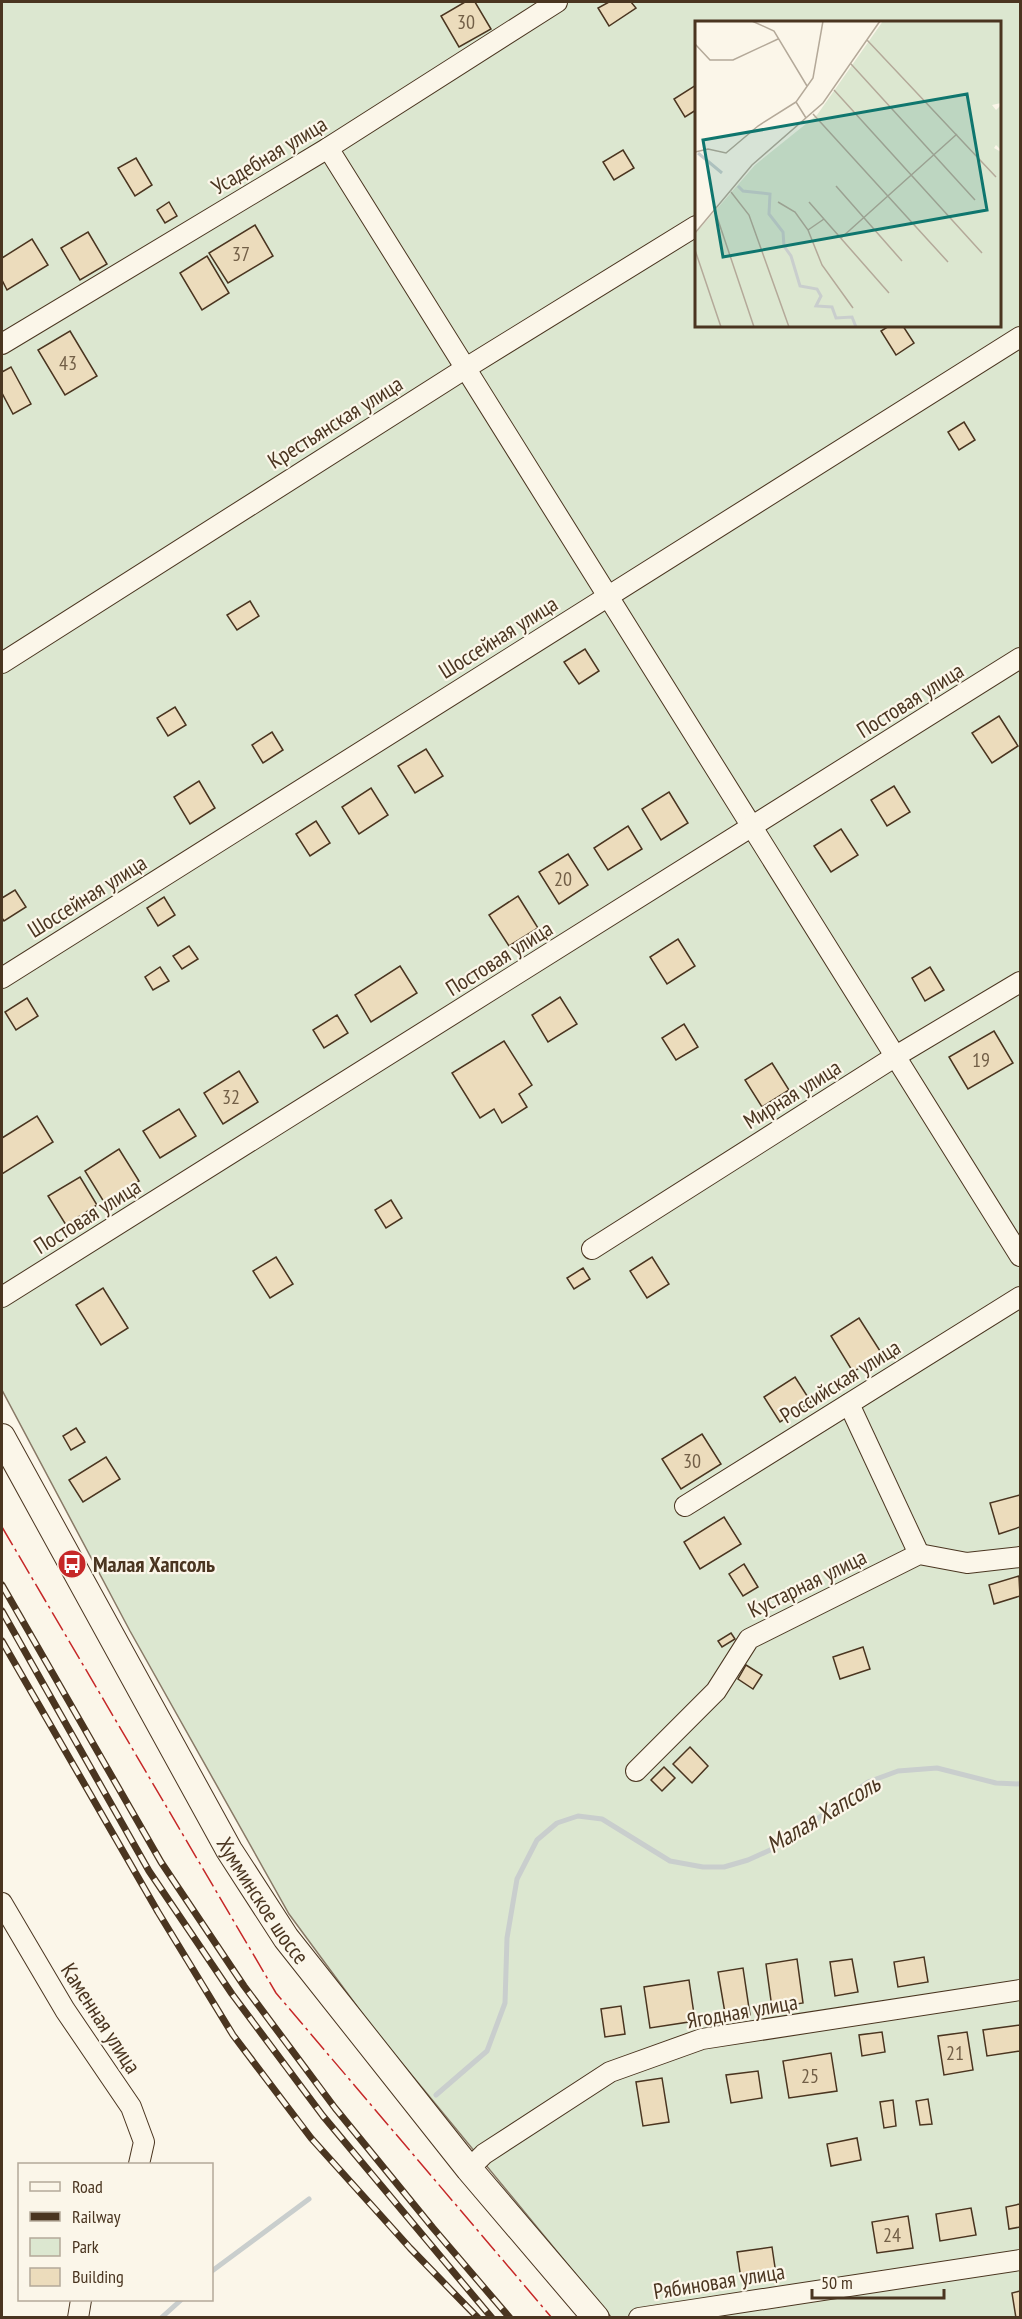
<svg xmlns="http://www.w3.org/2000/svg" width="1022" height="2319" viewBox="0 0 1022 2319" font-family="'PT Sans Narrow',sans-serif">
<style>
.green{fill:#dce7d0;stroke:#887966;stroke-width:1.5;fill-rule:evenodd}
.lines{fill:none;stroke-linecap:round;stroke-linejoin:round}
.stream{stroke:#c9cecd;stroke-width:5}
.building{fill:#ecdcbc;stroke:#4a3520;stroke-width:1.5}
.minor-casing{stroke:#4a3520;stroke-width:22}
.major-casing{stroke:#4a3520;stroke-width:28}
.minor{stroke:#fbf6e9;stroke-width:20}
.major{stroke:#fbf6e9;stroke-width:26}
.rail-casing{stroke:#4a3520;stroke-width:7}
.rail{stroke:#fbf6e9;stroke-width:4.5;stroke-dasharray:14;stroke-linecap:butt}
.power{stroke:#c62828;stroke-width:1.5;stroke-dasharray:21 4.5 3 4.5;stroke-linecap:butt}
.labels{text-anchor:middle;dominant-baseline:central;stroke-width:4.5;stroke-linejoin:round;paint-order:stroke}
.number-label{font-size:20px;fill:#725f47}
.street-label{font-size:22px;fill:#4a3520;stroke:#fbf6e9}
.poi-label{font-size:22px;font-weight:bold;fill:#4a3520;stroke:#fbf6e9;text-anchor:start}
.water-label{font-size:24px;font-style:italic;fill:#4a3520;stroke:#fbf6e9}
.inset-river{fill:none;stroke:#c9cecd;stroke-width:3}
.inset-road{fill:none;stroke:#b4a999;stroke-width:1.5}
.view{fill:#0f766e;fill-opacity:0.15;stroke:#0f766e;stroke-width:3}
.inset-edge{fill:none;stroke:#4a3520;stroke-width:3}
</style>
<rect width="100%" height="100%" fill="#fbf6e9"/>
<!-- green -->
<path class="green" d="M2 2H1020V2317H611L373 2028 289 1914 130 1631 2 1390ZM696 22H1000V326H696Z"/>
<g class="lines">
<!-- stream -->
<g class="stream">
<path d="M436 2095 487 2051 505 2003 507 1938 517 1879 537 1840 557 1823 578 1816 602 1819 670 1861 703 1867H724L748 1860 781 1845 868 1782 898 1771 937 1768 996 1783 1020 1784"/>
<path d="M212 2271 309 2199"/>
<path d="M161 2318 181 2300"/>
</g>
</g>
<!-- building -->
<g class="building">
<path d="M465 2H475L491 29 459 47 441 16Z"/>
<path d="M609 2H631L636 8 609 26 598 8Z"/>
<path d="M696 85V110L685 117 674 99Z"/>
<path d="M623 150 634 168 614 180 603 162Z"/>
<path d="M136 158 152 185 135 196 118 168Z"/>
<path d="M169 202 177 216 165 223 157 210Z"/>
<path d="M255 225 273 256 228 283 209 253Z"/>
<path d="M88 232 107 264 80 280 61 248Z"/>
<path d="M32 239 48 265 7 290 2 280V258Z"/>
<path d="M207 256 229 293 202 310 180 273Z"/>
<path d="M889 326H903L914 343 896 355 881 331Z"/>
<path d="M70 331 97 376 65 395 38 350Z"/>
<path d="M11 367 31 404 13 414 2 393V372Z"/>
<path d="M964 422 975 440 959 450 948 432Z"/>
<path d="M250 601 259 616 237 630 227 615Z"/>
<path d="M585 649 599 671 579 684 564 662Z"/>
<path d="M175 707 186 725 168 736 157 718Z"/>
<path d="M999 716 1018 746 992 763 972 733Z"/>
<path d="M272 732 283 750 263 763 252 745Z"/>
<path d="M426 749 443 776 415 793 398 766Z"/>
<path d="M199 781 215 808 190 824 174 797Z"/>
<path d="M894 786 910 812 887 826 871 800Z"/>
<path d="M371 788 388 815 359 834 342 807Z"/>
<path d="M669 792 688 823 661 840 642 809Z"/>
<path d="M316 821 330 843 310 856 296 834Z"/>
<path d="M628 826 642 849 608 870 594 848Z"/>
<path d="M841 829 858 855 831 872 814 846Z"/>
<path d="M568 854 588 885 559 904 539 872Z"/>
<path d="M15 890 26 907 4 921 2 918V898Z"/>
<path d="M518 896 538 928 509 946 489 915Z"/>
<path d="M164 897 175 915 158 926 147 908Z"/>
<path d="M678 939 695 966 667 984 650 957Z"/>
<path d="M189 946 198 959 182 969 173 956Z"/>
<path d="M400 966 417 993 371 1022 355 995Z"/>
<path d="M160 967 169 981 153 990 145 977Z"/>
<path d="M930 967 944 990 925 1001 912 978Z"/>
<path d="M560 997 577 1024 548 1042 532 1015Z"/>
<path d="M27 998 38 1016 16 1030 5 1012Z"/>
<path d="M337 1015 348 1033 324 1048 313 1030Z"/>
<path d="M684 1024 698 1047 676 1060 662 1038Z"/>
<path d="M994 1031 1013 1063 968 1089 949 1057Z"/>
<path d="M504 1041 532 1085 519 1094 527 1107 502 1123 494 1109 480 1118 452 1073Z"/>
<path d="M772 1063 789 1090 762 1107 745 1080Z"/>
<path d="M239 1071 258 1102 223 1124 204 1093Z"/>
<path d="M179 1109 196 1136 160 1158 143 1131Z"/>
<path d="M37 1116 53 1142 2 1174V1138Z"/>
<path d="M119 1149 139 1181 104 1202 85 1171Z"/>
<path d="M80 1177 97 1205 66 1225 48 1196Z"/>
<path d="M391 1200 402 1218 386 1228 375 1210Z"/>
<path d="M276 1257 293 1284 270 1298 253 1271Z"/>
<path d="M652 1257 669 1284 647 1298 630 1271Z"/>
<path d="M583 1268 590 1279 574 1289 567 1278Z"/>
<path d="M103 1288 128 1328 101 1345 76 1305Z"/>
<path d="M859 1318 882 1354 853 1372 831 1336Z"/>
<path d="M795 1377 811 1402 780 1422 764 1397Z"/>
<path d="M76 1428 85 1442 71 1450 63 1436Z"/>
<path d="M702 1434 721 1464 681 1489 662 1459Z"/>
<path d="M106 1457 120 1479 83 1502 69 1480Z"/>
<path d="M1020 1495V1527L999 1534 990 1503Z"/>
<path d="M724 1517 741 1544 700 1569 684 1542Z"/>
<path d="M744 1564 758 1587 743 1596 729 1574Z"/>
<path d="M1019 1576 1020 1596 994 1604 989 1585Z"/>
<path d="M731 1633 735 1639 722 1647 718 1641Z"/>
<path d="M863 1647 870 1669 840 1679 833 1657Z"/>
<path d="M746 1665 762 1675 753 1689 738 1679Z"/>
<path d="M690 1747 708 1766 692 1783 673 1764Z"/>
<path d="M664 1767 675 1778 662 1791 651 1780Z"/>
<path d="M924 1957 928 1982 898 1987 894 1962Z"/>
<path d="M797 1959 803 2003 772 2008 766 1964Z"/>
<path d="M852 1959 858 1992 835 1996 830 1962Z"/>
<path d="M743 1968 750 2015 726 2019 718 1972Z"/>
<path d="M689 1980 695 2021 650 2028 644 1987Z"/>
<path d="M621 2006 625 2034 605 2037 601 2009Z"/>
<path d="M1020 2025V2051L987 2056 983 2030Z"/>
<path d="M882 2032 885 2052 862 2056 859 2035Z"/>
<path d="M967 2032 973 2070 944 2075 938 2036Z"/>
<path d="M831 2053 837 2091 789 2098 783 2061Z"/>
<path d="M758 2071 762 2098 731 2103 726 2075Z"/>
<path d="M662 2078 669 2122 643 2126 636 2082Z"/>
<path d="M928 2099 932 2124 920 2125 916 2101Z"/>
<path d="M893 2100 896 2126 884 2128 880 2102Z"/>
<path d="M857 2138 861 2160 831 2166 827 2144Z"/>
<path d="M1020 2204V2227L1009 2229 1006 2207Z"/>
<path d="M971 2208 976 2235 940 2241 936 2214Z"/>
<path d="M908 2216 913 2248 877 2253 872 2222Z"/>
<path d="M772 2247 776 2274 741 2279 737 2252Z"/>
<path d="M1020 2291V2318H1016L1012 2293Z"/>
</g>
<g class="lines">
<!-- minor casing -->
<g class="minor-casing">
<g id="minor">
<path d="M328 148 1020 1256"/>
<path d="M2 344 328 148 557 2"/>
<path d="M2 663 466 368 696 226"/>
<path d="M2 978 1020 337"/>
<path d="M592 1249 896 1056 1020 982"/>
<path d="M2 1297 1020 658"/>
<path d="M849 1404 919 1554"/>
<path d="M685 1506 1020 1297"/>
<path d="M636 1771 716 1691 749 1639 919 1554 967 1563 1020 1557"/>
<path d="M2 1903 65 2010 131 2107 144 2142 139 2164"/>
<path d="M469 2169 484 2154 610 2072 702 2039 1020 1990"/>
<path d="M78 2318 81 2300"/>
<path d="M639 2318 1020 2260"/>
</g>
</g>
<!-- major casing -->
<g class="major-casing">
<g id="major">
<path id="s1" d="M2 1437 229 1850 286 1938 469 2169 596 2318"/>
</g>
</g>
<!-- minor -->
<use href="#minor" class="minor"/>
<!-- major -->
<use href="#major" class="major"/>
<!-- rail casing -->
<g class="rail-casing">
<g id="rail">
<path d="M2 1585 161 1862 244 1986 335 2108 433 2228 510 2318"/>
<path d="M2 1611 149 1871 232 1994 323 2116 492 2318"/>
<path d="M2 1641 158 1912 233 2035 311 2138 410 2248 478 2318"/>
</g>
</g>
<!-- rail -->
<use href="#rail" class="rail"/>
<!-- power -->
<path class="power" d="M2 1527 276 1993 552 2318"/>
</g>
<!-- icons -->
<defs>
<g id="bus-disc" transform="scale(1.5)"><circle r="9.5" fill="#c62828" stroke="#fbf6e9"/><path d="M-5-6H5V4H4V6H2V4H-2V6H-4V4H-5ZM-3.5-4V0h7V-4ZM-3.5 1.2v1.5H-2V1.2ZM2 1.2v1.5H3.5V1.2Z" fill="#fff"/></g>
</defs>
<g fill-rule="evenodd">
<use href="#bus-disc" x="72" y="1564"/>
</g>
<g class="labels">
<!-- number labels -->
<g class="number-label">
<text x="466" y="22">30</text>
<text x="241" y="254">37</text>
<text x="68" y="363">43</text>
<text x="563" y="879">20</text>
<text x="981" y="1060">19</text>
<text x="231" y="1097">32</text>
<text x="692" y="1461">30</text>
<text x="955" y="2053">21</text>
<text x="810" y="2076">25</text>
<text x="892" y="2235">24</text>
</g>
<!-- street labels -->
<g class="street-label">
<text transform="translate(269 155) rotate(-31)">Усадебная улица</text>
<text transform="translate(335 422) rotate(-32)">Крестьянская улица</text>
<text transform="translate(498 637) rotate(-32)">Шоссейная улица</text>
<text transform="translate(910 700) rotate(-32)">Постовая улица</text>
<text transform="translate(87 896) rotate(-32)">Шоссейная улица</text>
<text transform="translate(499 958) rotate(-32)">Постовая улица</text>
<text transform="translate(792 1094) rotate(-32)">Мирная улица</text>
<text transform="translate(87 1216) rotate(-32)">Постовая улица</text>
<text transform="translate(840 1381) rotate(-32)">Российская улица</text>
<text transform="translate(807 1583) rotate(-26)">Кустарная улица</text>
<text stroke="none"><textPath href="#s1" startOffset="532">Хумминское шоссе</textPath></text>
<text transform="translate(742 2011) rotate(-10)">Ягодная улица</text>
<text transform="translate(101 2018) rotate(57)">Каменная улица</text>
<text transform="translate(719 2281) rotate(-9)">Рябиновая улица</text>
</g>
<!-- poi labels -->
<g class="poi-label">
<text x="93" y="1564">Малая Хапсоль</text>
</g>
<!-- water labels -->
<g class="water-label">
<text transform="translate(823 1814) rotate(-31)">Малая Хапсоль</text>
</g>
</g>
<!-- overview -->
<g transform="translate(695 21)">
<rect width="306" height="306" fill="#fbf6e9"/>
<path d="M188 0H306V82L297 84 301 89 306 84V129L301 124 299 127 306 131V306H0V213L60 144 122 94Z" fill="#dce7d0"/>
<path class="inset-river" d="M3 132 27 152M43 165 48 170 75 173 74 193 88 211 89 225 96 235 105 265 122 268 126 275 121 285 137 286 141 297 157 296 161 306"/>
<path class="inset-road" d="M57 0 79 10 112 65M172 19 301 156M0 23 15 39H38L83 18M156 43 280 179M139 69 287 232M118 93 253 241M111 97 101 81 118 57 128 0M0 131 13 128 31 132 63 105 101 81M141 165 207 240M36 171 54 194 94 306M83 181 100 191 113 209 127 244 158 287M114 181 194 272M20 190 59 306M113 209 129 198M0 212 57 144 128 82 185 0M146 217 262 113M0 229 26 306"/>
<path class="view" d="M272 73 292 189 28 236 8 119Z"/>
<rect width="306" height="306" class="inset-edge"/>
</g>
<!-- border -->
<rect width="1022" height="2319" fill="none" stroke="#4a3520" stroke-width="6"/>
<!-- legend -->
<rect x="18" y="2163" width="195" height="138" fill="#fbf6e9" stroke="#b4a999" stroke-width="1.5"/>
<rect x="30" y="2182" width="30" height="9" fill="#fbf6e9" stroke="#b4a999" stroke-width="1.5"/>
<text x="72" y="2193" font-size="18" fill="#4a3520">Road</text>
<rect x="30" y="2212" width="30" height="9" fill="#4a3520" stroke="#b4a999" stroke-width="1.5"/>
<text x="72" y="2223" font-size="18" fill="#4a3520">Railway</text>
<rect x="30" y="2238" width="30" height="18" fill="#dce7d0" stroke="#b4a999" stroke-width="1.5"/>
<text x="72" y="2253" font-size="18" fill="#4a3520">Park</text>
<rect x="30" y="2268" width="30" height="18" fill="#ecdcbc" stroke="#b4a999" stroke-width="1.5"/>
<text x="72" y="2283" font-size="18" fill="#4a3520">Building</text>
<!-- scale -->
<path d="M812 2289v9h132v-9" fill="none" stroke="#4a3520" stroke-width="3"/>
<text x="821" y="2289" font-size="18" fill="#4a3520" stroke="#fbf6e9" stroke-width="4.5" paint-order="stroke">50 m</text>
</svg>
